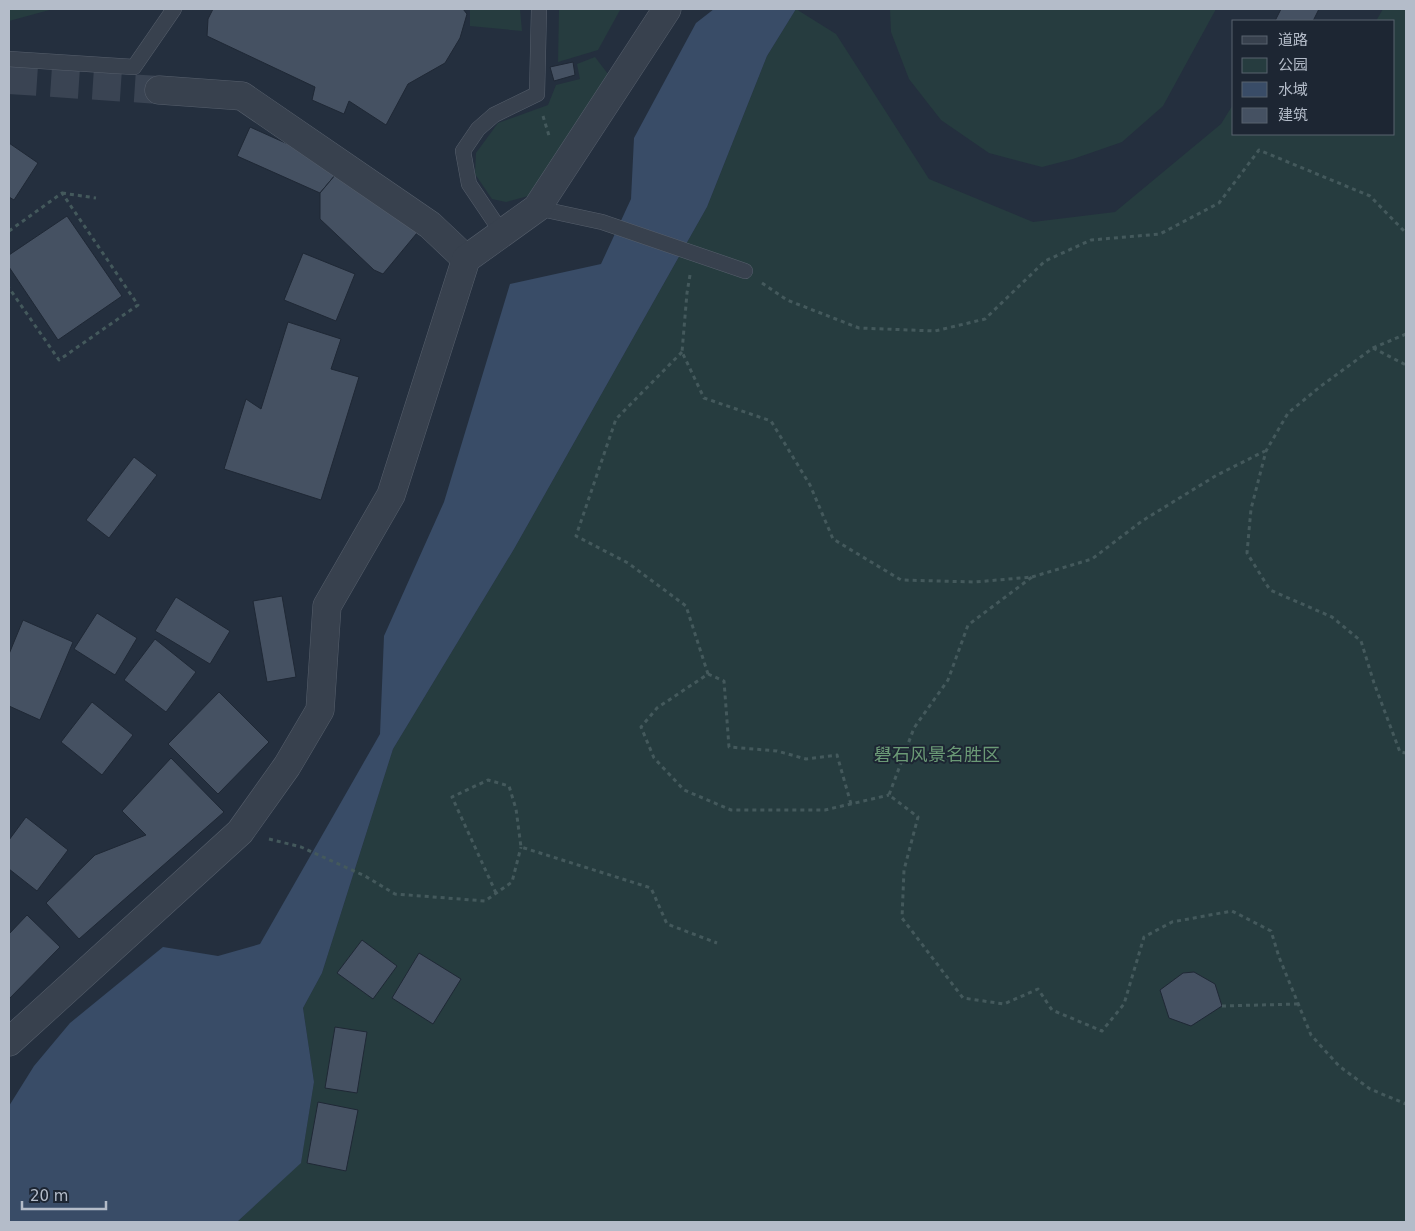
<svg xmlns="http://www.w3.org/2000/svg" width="1415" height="1231" viewBox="0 0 1415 1231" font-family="'DejaVu Sans','Noto Sans SC',sans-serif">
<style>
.green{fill:#263c3f}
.water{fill:#394c67}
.building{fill:#455162;stroke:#1f2835}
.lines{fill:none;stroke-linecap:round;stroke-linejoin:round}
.street-tunnel{stroke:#3a4453;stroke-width:28;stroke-dasharray:28 14;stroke-linecap:butt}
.lane-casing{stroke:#565f6c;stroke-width:16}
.street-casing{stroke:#565f6c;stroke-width:29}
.path{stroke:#44595c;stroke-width:3;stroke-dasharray:4 4;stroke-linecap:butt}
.lane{stroke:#38414e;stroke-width:15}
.street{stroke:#38414e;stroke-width:28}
.labels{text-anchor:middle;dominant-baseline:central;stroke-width:4;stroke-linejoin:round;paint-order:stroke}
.park-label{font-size:18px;fill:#6b9a76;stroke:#1d2633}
</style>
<rect width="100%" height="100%" fill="#242f3e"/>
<!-- green -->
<g class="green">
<path d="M9 9H53L9 21Z"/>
<path d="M470 9H520L522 31 470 26Z"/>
<path d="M559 9H619L620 10 598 50 558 62Z"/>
<path d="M796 9 836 34 929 179 1033 222 1115 212 1221 124 1234 103V134H1394V21H1376L1383 9H1406V1222H237L301 1162 314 1082 303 1008 322 973 393 749 514 549 707 207 767 56Z"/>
<path d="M890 9H1216L1163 106 1122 142 1073 159 1042 167 989 153 941 120 909 79 891 32Z"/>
<path d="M595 57 611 78 539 193 506 202 492 199 475 174 476 153 498 123 548 105 556 85 580 79 577 64Z"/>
</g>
<!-- water -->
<path class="water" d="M714 9H796L767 56 707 207 514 549 393 749 322 973 303 1008 314 1082 301 1163 237 1222H9V1106L34 1066 70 1023 163 947 218 956 260 944 380 734 384 636 444 502 510 284 601 264 631 199 634 138 696 23Z"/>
<!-- building -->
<g class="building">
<path d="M213 9H463L467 14 460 38 445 63 408 84 386 125 349 101 344 114 312 100 315 87 207 36 208 19Z"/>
<path d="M1281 9H1319L1313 21H1275Z"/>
<path d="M573 62 575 75 554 81 550 67Z"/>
<path d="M250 127 341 168 320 193 237 156Z"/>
<path d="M9 143 38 163 14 200 9 197Z"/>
<path d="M341 168 417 233 383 274 374 270 320 219V193Z"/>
<path d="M67 216 122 296 58 340 9 267V255Z"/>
<path d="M303 253 355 274 336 321 284 300Z"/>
<path d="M288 322 341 339 331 369 359 377 321 500 224 469 246 399 261 409Z"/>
<path d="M134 457 157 475 109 538 86 520Z"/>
<path d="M282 596 296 677 267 682 253 601Z"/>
<path d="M176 597 230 631 210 664 155 631Z"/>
<path d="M97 613 137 638 115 675 74 649Z"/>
<path d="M23 620 73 642 40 720 9 706V654Z"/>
<path d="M155 639 196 672 166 712 124 680Z"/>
<path d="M219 692 269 742 218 794 168 744Z"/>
<path d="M92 702 133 735 102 775 61 742Z"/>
<path d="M171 758 224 812 79 939 46 903 95 855 146 835 122 811Z"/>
<path d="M26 817 68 850 37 891 9 869V840Z"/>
<path d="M27 915 60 947 9 999V934Z"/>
<path d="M362 940 397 966 373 999 337 973Z"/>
<path d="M419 953 461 979 433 1024 392 998Z"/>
<path d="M1194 972 1215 984 1222 1006 1191 1026 1169 1018 1160 990 1183 973Z"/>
<path d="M335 1027 367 1032 357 1093 325 1088Z"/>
<path d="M318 1102 358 1110 346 1171 307 1163Z"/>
</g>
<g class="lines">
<!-- street-tunnel -->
<path class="street-tunnel" d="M9 80 159 90"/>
<!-- lane casing -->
<g class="lane-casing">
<g id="lane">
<path d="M9 59 134 67 174 9"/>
<path d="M537 208 602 222 745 271"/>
<path d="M502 233 469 184 463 151 478 129 494 115 537 94 539 9"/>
</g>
</g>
<!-- street casing -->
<g class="street-casing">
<g id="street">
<path d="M159 90 242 96 430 225 466 259"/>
<path d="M9 1042 240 832 287 766 320 710 327 606 391 495 466 259 537 208 667 9"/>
</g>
</g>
<!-- path -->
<g class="path">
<path d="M543 116 550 139"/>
<path d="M62 193 96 198"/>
<path d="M9 231 62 193 138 305 59 360 9 288"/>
<path d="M690 275 687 293 682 352 704 398 771 421 810 485 833 539 901 580 975 582 1032 577 968 625 948 680 914 728 889 795 918 817 904 870 902 918 963 998 1004 1004 1038 989 1052 1010 1102 1031 1124 1004 1144 937 1172 922 1232 911 1271 931 1279 957 1311 1035 1339 1066 1370 1089 1406 1104"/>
<path d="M762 283 787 300 859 328 935 331 985 319 1045 261 1091 240 1160 234 1219 203 1259 150 1370 196 1406 233"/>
<path d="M1406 334 1373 348 1321 386 1288 413 1266 451 1251 509 1247 553 1270 590 1332 617 1361 641 1374 683 1400 752 1406 753"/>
<path d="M1373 348 1406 365"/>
<path d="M682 352 616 419 576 536 628 563 686 606 708 674 657 708 641 727 654 758 684 790 731 810H825L889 795"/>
<path d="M1032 577 1092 559 1142 521 1217 475 1265 451"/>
<path d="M708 674 724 681 729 747 777 751 806 759 837 755 851 804"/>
<path d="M269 839 301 847 365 876 395 894 485 901 512 882 521 847"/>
<path d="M496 893 452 797 488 780 509 786 516 809 521 847 651 888 667 924 717 943"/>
<path d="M1222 1006 1298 1004"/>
</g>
<!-- lane -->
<use href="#lane" class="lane"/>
<!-- street -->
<use href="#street" class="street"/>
</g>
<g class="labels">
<!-- park labels -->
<g class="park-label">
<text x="937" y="754">礐石风景名胜区</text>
</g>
</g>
<!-- border -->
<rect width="1415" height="1231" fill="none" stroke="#b4bcc9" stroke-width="20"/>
<!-- legend -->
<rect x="1232" y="20" width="162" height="115" fill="#1d2633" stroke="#59626f"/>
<rect x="1242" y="36" width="25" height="8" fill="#38414e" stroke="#59626f"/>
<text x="1278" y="45" font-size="15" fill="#b4bcc9">道路</text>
<rect x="1242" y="58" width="25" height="15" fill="#263c3f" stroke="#59626f"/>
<text x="1278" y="70" font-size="15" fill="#b4bcc9">公园</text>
<rect x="1242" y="82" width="25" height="15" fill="#394c67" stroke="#59626f"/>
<text x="1278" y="95" font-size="15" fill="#b4bcc9">水域</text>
<rect x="1242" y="108" width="25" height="15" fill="#455162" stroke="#59626f"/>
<text x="1278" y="120" font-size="15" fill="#b4bcc9">建筑</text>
<!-- scale -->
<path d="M22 1201v8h84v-8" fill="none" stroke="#b4bcc9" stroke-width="2.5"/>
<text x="30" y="1201" font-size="15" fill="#b4bcc9" stroke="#1d2633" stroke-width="4" paint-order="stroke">20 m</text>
</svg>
